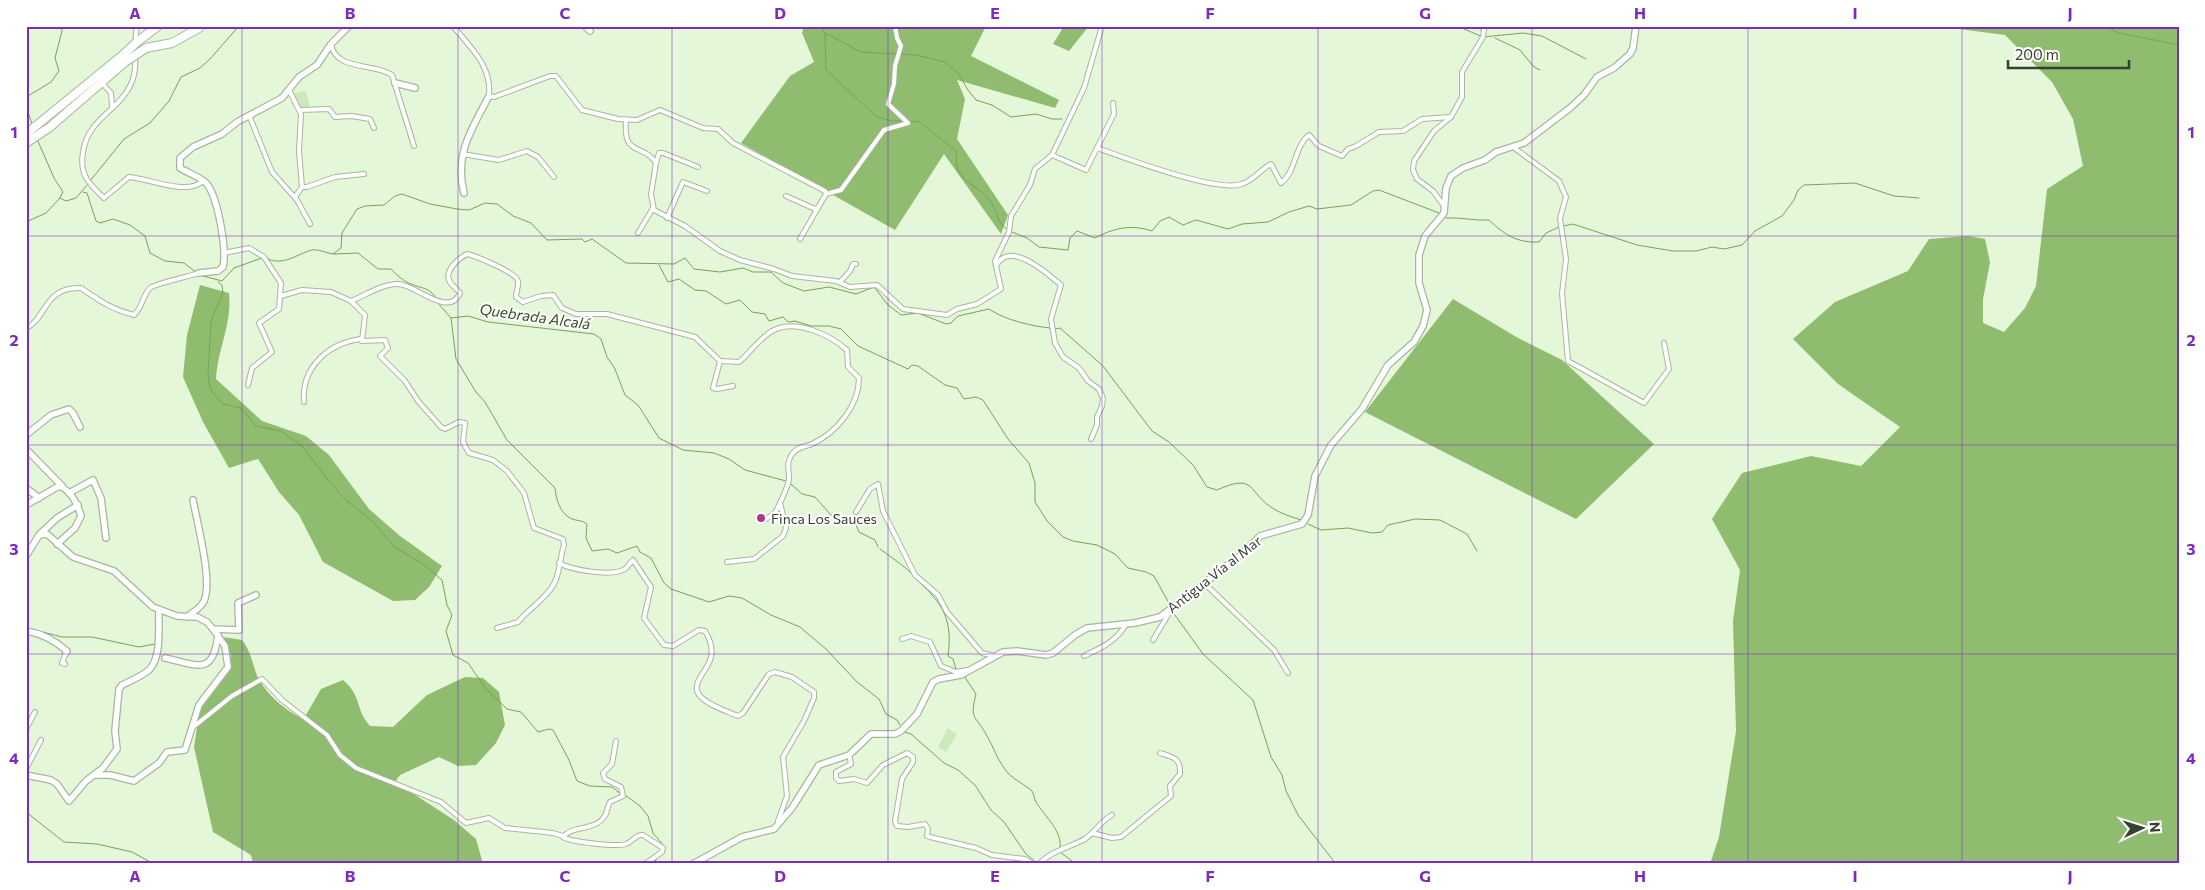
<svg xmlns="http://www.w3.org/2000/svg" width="2205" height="890" viewBox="0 0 2205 890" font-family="Commissioner,sans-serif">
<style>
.green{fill:#cceab9}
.forest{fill:#8fbc6f}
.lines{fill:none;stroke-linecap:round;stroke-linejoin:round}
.stream{stroke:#77a257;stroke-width:1}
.street-casing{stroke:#a6b79b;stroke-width:6}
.secondary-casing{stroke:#a6b79b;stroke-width:8}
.highway-casing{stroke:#a6b79b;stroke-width:10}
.street{stroke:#fff;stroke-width:4}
.secondary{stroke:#fff;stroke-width:5.5}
.highway{stroke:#fff;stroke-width:8}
.highway-bridge-casing{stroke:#a6b79b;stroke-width:10;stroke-linecap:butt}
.highway-bridge{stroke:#fff;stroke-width:8}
.grid{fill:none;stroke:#7b2cbf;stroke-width:1;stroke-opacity:0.55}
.poi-dot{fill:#b1378a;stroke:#fff;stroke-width:2}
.labels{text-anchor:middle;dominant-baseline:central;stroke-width:4;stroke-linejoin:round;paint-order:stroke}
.poi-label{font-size:14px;fill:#373e32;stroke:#fff;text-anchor:start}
.street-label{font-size:14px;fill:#373e32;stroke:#fff}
.water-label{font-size:15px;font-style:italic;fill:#324f1a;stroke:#fff}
.neatline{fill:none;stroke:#7b2cbf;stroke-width:2}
.grid-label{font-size:16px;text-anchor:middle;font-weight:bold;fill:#7b2cbf}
</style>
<rect width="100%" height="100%" fill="#e5f7d9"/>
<!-- green -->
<g class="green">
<path d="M306 91 310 107 301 109 293 93Z"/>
<path d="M948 728 957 734 946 752 938 747Z"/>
</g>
<!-- forest -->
<g class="forest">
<path d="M804 26H986L971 56 1059 100 1055 108 957 80 965 99 957 139 1008 215 1001 234 944 154 895 230 741 143 790 76 814 62 802 33Z"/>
<path d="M1064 26H1089L1069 51 1053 44Z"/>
<path d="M1936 26H2179V864H1710L1719 837 1736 731 1733 621 1740 570 1712 519 1742 473 1811 456 1861 466 1900 427 1838 384 1793 339 1835 302 1908 271 1929 239 1968 236 1985 239 1990 262 1983 299V323L2004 332 2025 308 2036 286 2047 189 2083 166 2073 119 2052 82 2005 35Z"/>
<path d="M200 285 229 293C232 325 218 347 216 379L262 421 306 436 329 455 369 509 400 536 442 566 429 587 415 600 393 601 323 562 299 515 279 492 258 459 229 468 203 422 183 377 187 335Z"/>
<path d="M1453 299 1518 338 1562 360 1654 444 1576 519 1365 412Z"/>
<path d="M223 637 242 640C250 650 252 661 256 673 262 690 284 710 300 717L306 715 321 689 343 680C362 696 355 709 370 726L393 727 427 695 465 677 483 678 499 692 505 725 496 743 476 765 458 766 439 757 400 775 395 782 454 820 476 839 483 864H253L251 855 213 832 194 747 200 708 228 673 231 655Z"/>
</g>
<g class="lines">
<!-- stream -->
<g class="stream">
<path d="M819 26 825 33 826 70 877 117 892 121H905"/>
<path d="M1423 26H1426"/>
<path d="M1457 26 1483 37 1523 33 1542 36 1586 59"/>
<path d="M2105 26 2119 33 2179 45"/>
<path d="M825 33 861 52 916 55 945 62 958 73 968 90 976 100 992 105 1011 117 1036 114 1052 119H1062"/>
<path d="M1495 38 1520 50 1534 67 1540 70"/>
<path d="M909 121 920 122 957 152C950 182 981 184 992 204 998 214 997 223 1008 230"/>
<path d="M32 124 27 109 28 96 51 82 59 71 55 58 62 31 61 26"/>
<path d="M37 139 54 178 63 192 60 198"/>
<path d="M90 181 124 139 150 123 169 101 181 77 200 68 210 59 239 26"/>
<path d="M83 192 87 193 96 221 100 223 113 219 130 225 145 236 150 253 165 261 184 263 197 273"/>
<path d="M1446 218C1461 217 1474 221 1489 220 1504 234 1516 243 1539 242L1546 233 1559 227"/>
<path d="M26 222 46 213 60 198 66 201 76 198 88 184"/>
<path d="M1564 226 1573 224 1637 245 1673 251H1696L1712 247 1724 249 1742 245 1755 231 1782 216 1794 200 1798 190 1804 185 1855 183 1894 196 1919 198"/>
<path d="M1012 232 1027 238 1039 247 1068 250 1070 238 1077 231 1095 238C1114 228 1131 224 1152 231L1160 221 1169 217 1183 225 1196 220 1228 229 1242 224 1268 222 1289 212 1309 206 1317 209 1351 205 1373 191 1379 190 1439 213"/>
<path d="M333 254 358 253 378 269H391C397 275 403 281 411 284 423 289 429 287 436 298"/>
<path d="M268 259C284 266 297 254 312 250 318 249 327 253 333 254L341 248 342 233 357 209 365 206 384 205 395 196 402 194 430 204 457 209 469 210 485 203 497 204 513 216 531 223 547 240 582 239 585 242 592 239 626 263 674 264 685 258 694 269 720 272 743 268 753 272H771L783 283 804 291 829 287 856 294 874 287 888 305 901 315 918 313 946 324 951 323 958 316 989 309C1005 320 1031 326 1050 328"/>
<path d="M659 265 668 282 679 279 695 290 706 291 726 304 740 300 752 312 765 314 769 321 783 317 788 322 795 321 811 326H829L841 329 858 346 908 369 912 365 918 366 945 385 957 388 964 399 976 397 983 400 1008 439 1029 463 1035 483V502L1047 521 1063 537 1073 541 1097 545 1115 554 1128 568 1146 572 1154 576 1170 605"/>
<path d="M203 276 222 281 234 268 262 258"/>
<path d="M218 282 222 285 223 293 211 321 208 375 210 388 214 394 223 404 241 408 256 426 281 431 303 447 327 479 347 501 371 520 396 548 423 564 442 580 447 605 452 615 446 631 453 655 468 663 486 689 507 709 521 712 538 732 549 729 553 730 569 760 577 781 590 786 612 787 622 795"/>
<path d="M438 303 451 318 456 359 476 392 485 402 507 440 555 488C556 499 560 514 572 519 578 521 582 520 587 524L586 538 592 551 608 549 617 553 637 546 640 552 651 558 664 583 671 589 709 602 729 596 742 598 771 615 800 627 826 649 857 682 879 699 886 714 897 720 900 725"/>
<path d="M451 318 468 316 488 322 594 334 601 339 607 357 615 369 625 395 638 405 659 438 683 450 714 453 729 459 745 470 786 481"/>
<path d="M1054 329 1060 328 1103 366 1152 431 1169 442 1193 465 1207 487 1217 490C1257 472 1247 493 1274 509 1282 514 1292 517 1301 520"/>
<path d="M791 484 802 494 815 497 831 515 856 525 859 532 875 540 878 547"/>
<path d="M1308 524 1321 530 1348 528 1372 533 1382 532 1388 525 1415 519 1440 520 1467 534 1477 551"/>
<path d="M880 549C892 558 905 566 915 577"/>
<path d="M917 580C943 603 953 620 948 656L953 659 956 669"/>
<path d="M1172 611 1203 654 1253 700 1271 757 1282 775 1286 791 1298 815 1336 864"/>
<path d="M39 631 62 637H92L139 647 155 644"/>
<path d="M964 676 976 694C969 721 976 715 987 736 994 748 998 762 1008 773 1013 779 1027 786 1032 791 1034 794 1034 799 1036 802 1045 817 1063 831 1060 849"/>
<path d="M904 732 911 734 944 763 958 770 975 785 991 810 1004 822 1026 854 1037 863"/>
<path d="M625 795 640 806 648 816 653 833 664 846 665 851 652 864"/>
<path d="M26 812 64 842 97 844 132 852 154 864"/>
<path d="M1060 852 1076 864"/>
</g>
<!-- street casing -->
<g class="street-casing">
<g id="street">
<path d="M137 26C133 44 139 67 131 84 119 111 88 118 83 152 79 174 88 183 104 198L129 177C151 179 187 196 203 181"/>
<path d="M453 26C471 48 492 66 489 96L494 97 550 76H556L582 110 618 119 637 120 660 110 703 128 718 129 733 143 825 191 826 194 800 239"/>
<path d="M895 26 897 38 901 46 895 66 894 84 888 104 908 123"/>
<path d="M331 44C335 71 375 63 392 75L414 146"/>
<path d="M101 82 111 93 112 106"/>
<path d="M289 90 301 114 299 151 302 187"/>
<path d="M300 110 329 109 335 117 351 116 370 119 374 128"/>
<path d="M249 115 272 172 297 200 310 224"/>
<path d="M626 120C623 158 642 142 656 163L651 194 654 210 685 226 720 251 740 260 774 269 792 276 836 281 850 287 877 285 903 309 947 315 957 309 977 304 1001 289 995 261 1009 232 1011 216 1030 185 1035 169 1052 155 1084 88 1102 26"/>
<path d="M1513 147 1559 181 1566 197 1560 218 1566 259 1562 293 1568 361 1644 403 1669 369 1664 343"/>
<path d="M1097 148C1125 158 1217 193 1242 184 1253 181 1261 169 1271 164L1281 183C1296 172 1294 147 1309 135L1319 146 1342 156 1348 149 1356 146 1379 132 1403 131 1422 119 1451 117"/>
<path d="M462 154 499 160 527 151 538 157 554 177"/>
<path d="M1052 155 1086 170 1114 114 1113 103"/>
<path d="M656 163 659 153H663L698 167"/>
<path d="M826 194 841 190 884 130 908 123"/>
<path d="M786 196 815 209 818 208"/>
<path d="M295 197 302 187H307L335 177 364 174"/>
<path d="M1444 206 1433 191 1417 179 1413 170 1414 161 1434 131 1451 117 1462 97V72L1483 37 1484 29 1480 26"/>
<path d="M667 218 683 182 707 191"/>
<path d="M638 233 653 208"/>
<path d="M224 253 249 248 264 257 281 283 279 309 259 323 272 352 252 368 248 385"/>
<path d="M996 266C1009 239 1047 273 1061 285L1051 319 1055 343 1063 357 1079 368 1088 381 1099 389 1103 398 1102 406 1097 417V425L1091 439"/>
<path d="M840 282 850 271 853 264H856"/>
<path d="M281 296 302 290 331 292 351 301 365 315 362 341 385 340 388 348 380 356 405 381 418 401 441 427 445 429 459 422 465 423 463 442 469 453 493 460 507 471 524 493 534 528 563 539 564 545C560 557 560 573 554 584 545 600 528 609 518 622L497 628"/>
<path d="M351 301C366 295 382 284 398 284 415 284 449 319 460 293 457 288 451 286 449 280 445 270 459 258 467 254 476 256 517 273 518 281 519 286 516 292 516 297L523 302 541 296 553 295 562 308 576 314H607L695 337 720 361 739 362C750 353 761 336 774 330 797 319 830 335 847 350L848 367 859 378C859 406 836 433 812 444 805 447 798 446 792 454 786 463 789 469 789 479 789 484 777 511 774 514 771 516 767 518 764 520"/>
<path d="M26 328C46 320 44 286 81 288 100 301 111 309 134 315 143 307 142 296 150 288 154 284 190 276 199 273"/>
<path d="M720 361 713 388 717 389 733 386"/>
<path d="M304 402C301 367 329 343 361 339"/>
<path d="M856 512 870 489 878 484 883 511 915 575 938 595 947 612 982 653 994 656"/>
<path d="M727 562 754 559 783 536 786 528 780 503"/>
<path d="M559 563C572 570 611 577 625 569 628 567 630 562 633 560L651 587 644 618 664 645 673 646 699 630 705 631C710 639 713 648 711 657 709 670 689 683 700 696 709 706 727 711 738 716L743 713 769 674 775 672 792 677 814 692V698L804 721 783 757 787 796 778 821"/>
<path d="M1204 583 1274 650 1288 673"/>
<path d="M902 639 911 636 930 642 941 666 956 672 967 670"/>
<path d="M1153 640 1171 610"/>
<path d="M1084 656C1101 648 1117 641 1126 624"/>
<path d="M65 664 62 663 66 653"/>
<path d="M192 728 232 696 262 679 282 700 327 735 340 755 356 768 441 802 466 823 489 818 505 828 553 833 563 836"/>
<path d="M26 729 35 712"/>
<path d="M616 741 612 764 603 773 605 779 621 787 623 796 610 802C607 807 608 812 604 817 595 831 572 825 563 837 570 842 617 847 626 844 633 842 635 834 643 835L663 848 662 852 645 864"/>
<path d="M849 755 851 764 836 772V778L839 781 854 779 867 783 883 765 907 753 913 757V762L902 779 895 821 897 826 908 827 925 824 928 829 927 836 930 837 976 848 992 855 1025 859 1032 864"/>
<path d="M26 769 41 740"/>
<path d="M1092 833 1112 838 1121 837 1171 796 1170 786 1180 774C1181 758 1173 757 1160 753"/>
<path d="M1039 864C1051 851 1070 847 1085 839 1095 832 1100 822 1112 815"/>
</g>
</g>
<!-- secondary casing -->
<g class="secondary-casing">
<g id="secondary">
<path d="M585 26 590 31"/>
<path d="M395 83 415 88"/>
<path d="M464 193C454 154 472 129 489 96"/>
<path d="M199 273 218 271 223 267C227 250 218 198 207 184 201 177 188 173 180 168V158L193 147 222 134 237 122 282 98 299 77 317 65 331 44 349 26"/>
<path d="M26 435 51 415 69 409 73 413 80 427"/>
<path d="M26 449 62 486"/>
<path d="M26 488 39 498"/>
<path d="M69 493 93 480 101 498 106 538"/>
<path d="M26 505 59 486C71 490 78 505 81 516L75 528 57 544"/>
<path d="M40 534 57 518 78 505"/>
<path d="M26 556 39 535 47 534 73 557 114 571 153 607 177 616 197 617 207 622 213 629 239 630 238 603 256 595"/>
<path d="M187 617C193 612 201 608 204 601 213 582 197 522 193 500"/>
<path d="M26 631C42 633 54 640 67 651L66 653"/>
<path d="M165 658C196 664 213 678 218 635"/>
<path d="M26 775 51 780 57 784 69 801 86 781 103 768 117 749 115 731 119 689 122 685C130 681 143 676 150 669 162 655 158 627 159 610"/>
<path d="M96 775H110L134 781 159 763 167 752 185 750 199 705 228 667 225 646 213 629"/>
<path d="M693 864 742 837 774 829 792 808 819 765 849 755 871 734H895L901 731 917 714 933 682 939 679 961 675 1003 652 1017 651 1046 655 1053 653 1075 635 1087 628 1135 623 1160 617 1241 555 1260 536 1302 524 1308 515 1315 476 1331 445 1362 409 1388 365 1414 342 1423 326 1427 310 1419 283V255L1425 236 1444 213 1446 188 1451 176 1463 168 1485 160 1496 152 1524 143 1570 108 1584 95 1597 77 1614 68 1630 54 1633 48 1636 26"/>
</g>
</g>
<!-- highway casing -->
<g class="highway-casing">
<g id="highway">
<path d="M137 42 158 26"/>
<path d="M146 48 172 43 199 28"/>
<path d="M26 134 124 54"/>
<path d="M26 143 50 127 125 62"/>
</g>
</g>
<!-- street -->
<use href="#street" class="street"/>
<!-- secondary -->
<use href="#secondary" class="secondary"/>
<!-- highway -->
<use href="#highway" class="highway"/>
<!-- highway-bridge casing -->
<g class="highway-bridge-casing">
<g id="highway-bridge">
<path d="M124 54 137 42"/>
<path d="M125 62 146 48"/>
</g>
</g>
<!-- highway-bridge -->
<use href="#highway-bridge" class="highway-bridge"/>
</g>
<!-- grid -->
<path class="grid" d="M242 26V864M458 26V864M672 26V864M888 26V864M1102 26V864M1318 26V864M1532 26V864M1748 26V864M1962 26V864M26 236H2179M26 445H2179M26 654H2179"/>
<!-- markers -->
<circle class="poi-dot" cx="761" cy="518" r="5"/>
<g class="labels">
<!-- poi labels -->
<g class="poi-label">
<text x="771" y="518">Finca Los Sauces</text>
</g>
<!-- street labels -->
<g class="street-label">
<text transform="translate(1214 574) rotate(-38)">Antigua Vía al Mar</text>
</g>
<!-- water labels -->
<g class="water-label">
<text transform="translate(535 316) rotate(8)">Quebrada Alcalá</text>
</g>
</g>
<!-- border -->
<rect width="2205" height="890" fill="none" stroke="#ffffff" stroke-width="55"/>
<!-- north arrow -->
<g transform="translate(2142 828) rotate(86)" stroke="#ffffff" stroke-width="4" paint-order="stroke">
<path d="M0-4L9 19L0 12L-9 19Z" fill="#373e32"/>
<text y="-8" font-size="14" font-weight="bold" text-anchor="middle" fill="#373e32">N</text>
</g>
<!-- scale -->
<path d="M2008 60v8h121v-8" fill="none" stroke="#373e32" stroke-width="2.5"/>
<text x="2015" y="60" font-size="15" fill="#373e32" stroke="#ffffff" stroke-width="4" paint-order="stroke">200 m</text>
<rect x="28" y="28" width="2150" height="834" class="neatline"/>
<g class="grid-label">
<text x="135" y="19">A</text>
<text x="350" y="19">B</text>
<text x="565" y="19">C</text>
<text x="780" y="19">D</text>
<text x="995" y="19">E</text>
<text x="1210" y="19">F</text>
<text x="1425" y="19">G</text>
<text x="1640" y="19">H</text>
<text x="1855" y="19">I</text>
<text x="2070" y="19">J</text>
<text x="14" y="138">1</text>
<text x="2191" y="138">1</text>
<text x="14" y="346">2</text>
<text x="2191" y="346">2</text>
<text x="14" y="555">3</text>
<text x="2191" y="555">3</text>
<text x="14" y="764">4</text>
<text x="2191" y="764">4</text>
<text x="135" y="882">A</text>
<text x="350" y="882">B</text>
<text x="565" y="882">C</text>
<text x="780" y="882">D</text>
<text x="995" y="882">E</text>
<text x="1210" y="882">F</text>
<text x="1425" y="882">G</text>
<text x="1640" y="882">H</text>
<text x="1855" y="882">I</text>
<text x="2070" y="882">J</text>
</g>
</svg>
